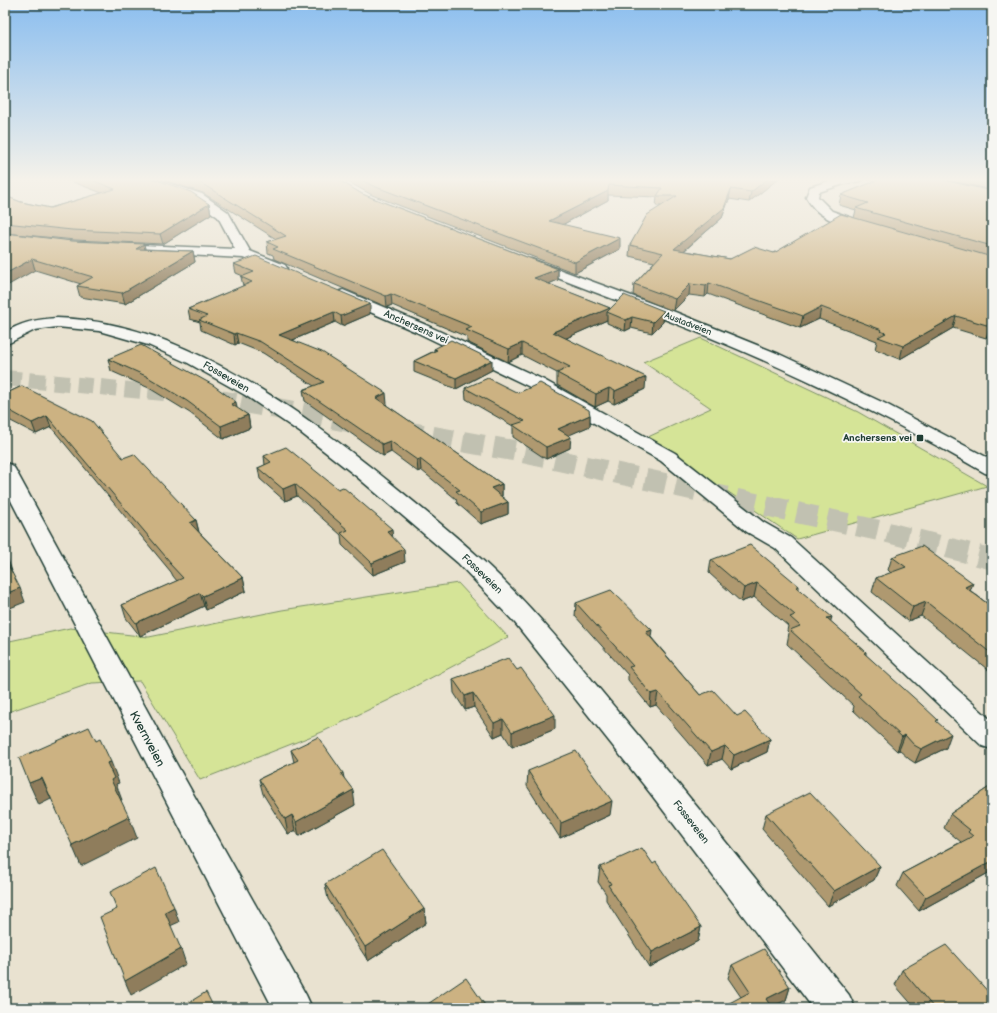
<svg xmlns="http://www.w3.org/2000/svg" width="997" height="1013" viewBox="0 0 997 1013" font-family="'Balsamiq Sans',sans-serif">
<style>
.green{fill:#d5e497;stroke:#7a9066}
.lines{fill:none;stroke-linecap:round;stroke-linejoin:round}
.trunk-tunnel-far1{stroke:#c1c1b1;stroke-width:16;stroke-dasharray:16 8;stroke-linecap:butt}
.trunk-tunnel{stroke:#c1c1b1;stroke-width:21;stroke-dasharray:21 10;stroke-linecap:butt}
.minor-casing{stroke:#1f3d34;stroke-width:3}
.secondary-casing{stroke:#1f3d34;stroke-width:3}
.minor{fill:#f6f6f2;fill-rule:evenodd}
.secondary{fill:#f6f6f2;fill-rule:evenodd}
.wall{fill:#af9970;stroke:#1f3d34}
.shaded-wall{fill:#8f7d5b;stroke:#1f3d34}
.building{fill:#ccb282;stroke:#1f3d34}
.poi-dot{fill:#1f3d34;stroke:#f6f6f2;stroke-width:1.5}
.labels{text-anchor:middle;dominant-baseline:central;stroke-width:3.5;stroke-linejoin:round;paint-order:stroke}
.far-street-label{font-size:9px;fill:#1f3d34;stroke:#f6f6f2}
.street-label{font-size:10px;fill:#1f3d34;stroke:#f6f6f2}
.poi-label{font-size:10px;font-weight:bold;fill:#1f3d34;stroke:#f6f6f2;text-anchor:end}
.near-street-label{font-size:12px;fill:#1f3d34;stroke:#f6f6f2}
</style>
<rect width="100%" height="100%" fill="#e9e2d0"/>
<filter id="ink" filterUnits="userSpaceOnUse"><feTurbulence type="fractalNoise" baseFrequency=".025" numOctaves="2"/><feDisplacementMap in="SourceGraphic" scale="8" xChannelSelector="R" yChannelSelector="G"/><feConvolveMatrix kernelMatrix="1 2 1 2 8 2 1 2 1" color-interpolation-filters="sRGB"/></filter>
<g filter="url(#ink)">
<!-- green -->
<g class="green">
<path d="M701 338 858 412 987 486 797 539 648 437 711 408 643 362Z"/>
<path d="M458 583 508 637 389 700 322 732 200 780 140 681 92 683 5 713V642L70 628 149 637 282 610Z"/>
</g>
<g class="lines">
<!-- trunk-tunnel-far1 -->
<path class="trunk-tunnel-far1" d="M5 378 226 399 246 403"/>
<!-- trunk-tunnel -->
<g class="trunk-tunnel">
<path d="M241 402 357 423"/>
<path d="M402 431 516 451 886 532 992 559"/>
</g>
<!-- minor casing -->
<g class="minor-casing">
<g id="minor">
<path d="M136 179H155L202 194 228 212 250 251 285 265 287 268 285 271 280 272 243 258 111 251 109 248 111 245 116 244 235 249 218 217 194 200 138 181Z"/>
<path d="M835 179H862L860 181 844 184 819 192 818 197 832 211 869 224 871 227 869 230C856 233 828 220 818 212 813 208 809 202 806 197L810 187Z"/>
<path d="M942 179H962L992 187V195L944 181Z"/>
<path d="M343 290 426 325 544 380 675 453 763 522 791 538 992 721V749L982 746 775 548 747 532 661 461 532 388 414 331 338 298 335 295 338 292Z"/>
<path d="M57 318C147 320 229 366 302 416 345 446 385 478 425 511 454 535 483 559 509 586 550 627 585 672 622 716 699 808 774 901 849 995L855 1008H813L651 794 515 623 458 563 356 476 301 433 245 395 188 363 148 345 99 331 57 327 35 330 5 345V333C20 322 38 319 57 318Z"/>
<path d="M5 463 12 465 15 469 177 765 306 995 312 1008H273L5 489Z"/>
</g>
</g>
<!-- secondary casing -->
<g class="secondary-casing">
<path id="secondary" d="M531 259 675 312 779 354 884 403 992 460V475L985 473C925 438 863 406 800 377 711 335 618 301 526 266L524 263 526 260Z"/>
</g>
<!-- minor -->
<use href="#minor" class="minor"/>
<!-- secondary -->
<use href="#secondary" class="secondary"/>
</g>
<!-- wall -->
<g class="wall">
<path d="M65 179H154L209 204 211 214 163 244 75 240 5 233V196L21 202 50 208 102 193Z"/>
<path d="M161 179H337L362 194 558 269V280L548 284 610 308V309L664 311 663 322 652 333 631 328 625 331 607 323V320L566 338 645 389 614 404 608 401 595 407 557 385V373L522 355 508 362 467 342V337L392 305 387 307 274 259 273 255 268 253 267 242 276 239 203 193Z"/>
<path d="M343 179H778L749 202 729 199 722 218 684 251 730 259 774 253 856 219 854 218 856 210 839 205 841 195 876 181 869 179H939L992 191V332L986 338 953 328 900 359 875 349 877 341 819 319 800 328 708 294 705 297 689 295 673 311 633 295 634 284 654 262 629 256 630 245 661 206H656L657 197 608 195V200L562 225 620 249 575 273 372 195Z"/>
<path d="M943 179H992V190Z"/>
<path d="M5 233 72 241 144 244 145 249 193 251 195 262 125 304 80 297 77 286 81 284 35 270Z"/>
<path d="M234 264 370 314 342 326 335 322 293 340 387 404 386 405 502 484V496H501L508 502V514L481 524 457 503 456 499 421 470 418 472 391 452 383 456 305 401 303 390 314 386 263 353 238 343 235 345 201 330 200 322 190 319 188 309 243 286 241 277 243 276 236 273Z"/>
<path d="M434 349 492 370 456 389 414 372V361L434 351Z"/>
<path d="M108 359 248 415 250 428 223 439 190 413 149 388 111 371Z"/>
<path d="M22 386 123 458 196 520 199 532 243 578 246 591 206 610 204 606 140 636 126 618 122 605 177 581 173 576 171 572 51 427 36 434 5 418V394Z"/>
<path d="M465 388 518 393 590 415V426L568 435 570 448 546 459 513 437V426L466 399Z"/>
<path d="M264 456 393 538 405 562 373 575 342 545 341 535 297 496 285 501 260 479 258 468 265 465Z"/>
<path d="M892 557 971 591 992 607V673L924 618 921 616 908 621 872 592 876 578 891 573 888 570Z"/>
<path d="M711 560 799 586V589L830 621 866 652V655L937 722 946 748 915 763 909 759 899 750 897 751 853 710 854 706 787 644 789 633 787 631 788 626 754 597 741 602 709 573Z"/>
<path d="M576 603 651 637 700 695 770 739 767 752 731 769 722 759 708 765 656 705 650 707 628 680V675L575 616Z"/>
<path d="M453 679 555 729 512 747 503 733 494 737 474 707 465 710 454 693Z"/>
<path d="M291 750 343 773 344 778 355 805 299 836 295 830 288 834 263 794 259 779 294 762Z"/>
<path d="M528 771 610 815 560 838 527 786Z"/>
<path d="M992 785V871L919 911 897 886 903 873 961 842 944 828 950 814Z"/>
<path d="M766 814 880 866 874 880 828 906 762 829Z"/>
<path d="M653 864 701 927 698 941 649 967 606 900V894L598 882 600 867Z"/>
<path d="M325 884 424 909 426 923 368 961 328 899Z"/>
<path d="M732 965 790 987 786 1000 771 1007 741 997 728 978Z"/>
<path d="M902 970 992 1008H915L895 985Z"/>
</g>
<!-- shaded-wall -->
<g class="shaded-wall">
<path d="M767 179H778L749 202 751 192Z"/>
<path d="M731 189 729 199 722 218 673 260 674 249Z"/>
<path d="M608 191V200L549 232V221Z"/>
<path d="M209 204 211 214 163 244 160 234Z"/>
<path d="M620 238V249L575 273V262Z"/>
<path d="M144 244 146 255 136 249Z"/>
<path d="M193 251 195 262 125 304 122 293Z"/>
<path d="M32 259 35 270 5 287V274Z"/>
<path d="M558 269V280L534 290V278Z"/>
<path d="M709 283 708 294 705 297 706 286Z"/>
<path d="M690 284 689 295 673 311 675 299Z"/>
<path d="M391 294 392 305 387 307 386 296Z"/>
<path d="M370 304V314L342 326 341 316Z"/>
<path d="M821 307 819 319 800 328 803 316Z"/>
<path d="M610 308V313L607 312V320L553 344V332Z"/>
<path d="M664 311 663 322 652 333 653 322Z"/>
<path d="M334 312 335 322 281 345 279 335Z"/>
<path d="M956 316 953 328 900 359 903 346Z"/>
<path d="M632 317 631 328 625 331 626 320Z"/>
<path d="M992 324V332L986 338 990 326Z"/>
<path d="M236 333 238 343 235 345 234 334Z"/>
<path d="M522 343V355L508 362 509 349Z"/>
<path d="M492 360V370L456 389V378Z"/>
<path d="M646 377 645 389 614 404 615 391Z"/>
<path d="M609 388 608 401 595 407 596 394Z"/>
<path d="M386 393 387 404 377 409 376 398Z"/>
<path d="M236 402 238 414 231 404Z"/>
<path d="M248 415 250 428 223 439 221 426Z"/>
<path d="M590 415V426L558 440V429Z"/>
<path d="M47 416 51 427 36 434 32 423Z"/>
<path d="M571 437 570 448 546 459V447Z"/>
<path d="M390 441 391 452 383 456 382 444Z"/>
<path d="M420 459 421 470 418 472 417 460Z"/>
<path d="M295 484 297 496 285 501 283 489Z"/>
<path d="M502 484V496L491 500V488Z"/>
<path d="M508 502V514L481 524V512Z"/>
<path d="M196 520 199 533 190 523Z"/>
<path d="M392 529 393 541 387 531Z"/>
<path d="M404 549 405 562 373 575 372 563Z"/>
<path d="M7 557 12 571H10L5 559V558Z"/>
<path d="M243 578 246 591 206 610 203 596Z"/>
<path d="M757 583 754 597 741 602 744 588Z"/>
<path d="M973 583 968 597 965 587Z"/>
<path d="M20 588 25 602 5 610V594Z"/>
<path d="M200 593 204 606 140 636 136 623Z"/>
<path d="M926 602 921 616 908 621 913 607Z"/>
<path d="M832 617 828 630 827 618Z"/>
<path d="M652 630 650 643 646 632Z"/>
<path d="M658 692 656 705 650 707 651 694Z"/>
<path d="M473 693 474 707 465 710V696Z"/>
<path d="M555 715V729L512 747V732Z"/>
<path d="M503 719V733L494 737V723Z"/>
<path d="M951 734 946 748 915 763 921 749Z"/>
<path d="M905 735 899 750 897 751 902 737Z"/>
<path d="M770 739 767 752 731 769 734 755Z"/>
<path d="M725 746 722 759 708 765 711 752Z"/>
<path d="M111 762 119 783 116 784 122 800 119 801 111 780 107 763Z"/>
<path d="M42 778 51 799 39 805 29 783Z"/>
<path d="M353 790 355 805 299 836 296 822Z"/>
<path d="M612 801 610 815 560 838 561 823Z"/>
<path d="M292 815 295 830 288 834 285 819Z"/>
<path d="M129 817 137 838 81 866 72 845Z"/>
<path d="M992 861V871L919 911 926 897Z"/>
<path d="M880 866 874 880 828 906 834 891Z"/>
<path d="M174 907 179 922 170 926 165 912Z"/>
<path d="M424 909 426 923 368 961 365 947Z"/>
<path d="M701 927 698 941 649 967 652 952Z"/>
<path d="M181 949 186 964 131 995 125 981Z"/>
<path d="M790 987 786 1000 770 1008 766 999Z"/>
</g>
<!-- building -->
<g class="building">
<path d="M89 179H154L191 192 209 204 160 234 72 230 5 223V196L21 202 50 208 115 189Z"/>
<path d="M189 179H337L362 194 558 269 534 278 610 308 553 332 646 377 615 391 609 388 596 394 557 373 570 367 522 343 509 349 466 330 472 327 391 294 386 296 273 249 278 247 267 242 286 236 201 183Z"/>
<path d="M360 179H549L580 181 612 179H767L751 192 731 189 724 208 674 249 730 259 754 247 774 253 841 214 992 257V324L990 326 956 316 903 346 878 337 886 333 880 331 882 330 821 307 803 316 709 283 706 286 690 284 675 299 634 284 663 253 630 245 647 215 677 196H657L662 188 609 185 608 191 549 221 620 238 575 262 371 185Z"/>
<path d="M880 179H939L992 191V246L859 209 856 208 868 203 841 195Z"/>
<path d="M5 233 72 241 144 244 136 249 193 251 122 293 77 286 93 277 32 259 5 274Z"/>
<path d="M256 256 370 304 341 316 334 312 279 335 322 352 386 393 376 398 502 484 491 488 508 502 481 512 456 491 460 490 420 459 417 460 390 441 382 444 303 390 324 382 261 342 236 333 234 334 199 320 207 316 188 309 252 282 241 277 254 272 234 264Z"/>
<path d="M624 295 664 311 653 322 632 317 626 320 607 312Z"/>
<path d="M451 340 492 360 456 378 414 361 437 350 434 349Z"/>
<path d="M141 345 213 385 236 402 231 404 248 415 221 426 187 401 146 376 108 359Z"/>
<path d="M488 378 518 393 540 383 589 410 590 415 558 429 571 437 546 447 513 425 525 421 465 388Z"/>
<path d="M22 386 92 421 123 458 134 454 196 520 190 523 243 578 203 596 200 593 136 623 122 605 183 578 169 563H171L47 416 32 423 5 408V394Z"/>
<path d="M286 447 338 489 343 487 392 529 387 531 404 549 372 563 341 533 348 530 295 484 283 489 258 468 271 462 264 456Z"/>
<path d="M750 545 799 586 796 587 832 617 827 618 866 652 864 653 922 705 938 720 936 721 951 734 921 749 914 745 905 735 902 737 858 696 861 694 790 630 800 626 790 617 795 615 757 583 744 588 711 560Z"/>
<path d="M922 546 973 583 965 587 992 607V654L929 604 926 602 913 607 876 578 906 567 892 557Z"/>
<path d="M5 559 20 588 5 594Z"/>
<path d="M611 590 652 630 646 632 700 695 713 690 737 716 745 712 770 739 734 755 725 746 711 752 658 692 651 694 629 667 633 666 576 603Z"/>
<path d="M508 658 517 670 521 668 555 715 512 732 503 719 494 723 473 693 465 696 453 679Z"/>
<path d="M89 727 96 741 100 739 111 762 107 763 114 778 111 780 129 817 72 845 42 778 29 783 19 758Z"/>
<path d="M318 737 343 773 341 774 353 790 296 822 292 815 285 819 259 779 298 760 291 750Z"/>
<path d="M576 751 612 801 561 823 528 771Z"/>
<path d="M992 785V861L926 897 903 873 973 836 968 832 970 830 950 814Z"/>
<path d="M810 792 880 866 834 891 766 814Z"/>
<path d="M642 848 653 864 656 862 701 927 652 952 608 885 611 884 600 867Z"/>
<path d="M382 850 424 909 365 947 325 884Z"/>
<path d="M156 868 174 907 165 912 181 949 125 981 100 917 117 909 110 892Z"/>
<path d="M946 945 992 996V1008H934L902 970Z"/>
<path d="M764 949 790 987 766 999 772 1008H720L750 992 732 965Z"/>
<path d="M466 978 487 1008H422Z"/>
<path d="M206 992 214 1008H180Z"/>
</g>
</g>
<!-- sky -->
<linearGradient id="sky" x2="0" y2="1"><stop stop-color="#8bbeef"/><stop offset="0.56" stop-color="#f5f2ea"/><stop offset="1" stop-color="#f5f2ea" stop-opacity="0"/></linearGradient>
<rect width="997" height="321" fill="url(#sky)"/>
<!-- markers -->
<rect class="poi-dot" x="916" y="434" width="8" height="8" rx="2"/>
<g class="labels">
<!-- far-street labels -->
<g class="far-street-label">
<text transform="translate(688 324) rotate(21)">Austadveien</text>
</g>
<!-- street labels -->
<g class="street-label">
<text transform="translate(416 327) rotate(24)">Anchersens vei</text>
<text transform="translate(226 377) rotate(30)">Fosseveien</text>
<text transform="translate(482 574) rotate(44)">Fosseveien</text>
<text transform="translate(691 822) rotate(52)">Fosseveien</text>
</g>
<!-- poi labels -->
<g class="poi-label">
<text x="912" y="438">Anchersens vei</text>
</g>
<!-- near-street labels -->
<g class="near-street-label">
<text transform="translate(147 739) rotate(62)">Kvernveien</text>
</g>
</g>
<!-- margin -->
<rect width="997" height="1013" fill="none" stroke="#f6f6f2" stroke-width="20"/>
<rect x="10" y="10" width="977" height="993" fill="none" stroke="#1f3d34" stroke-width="1.5" filter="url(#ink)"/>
</svg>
